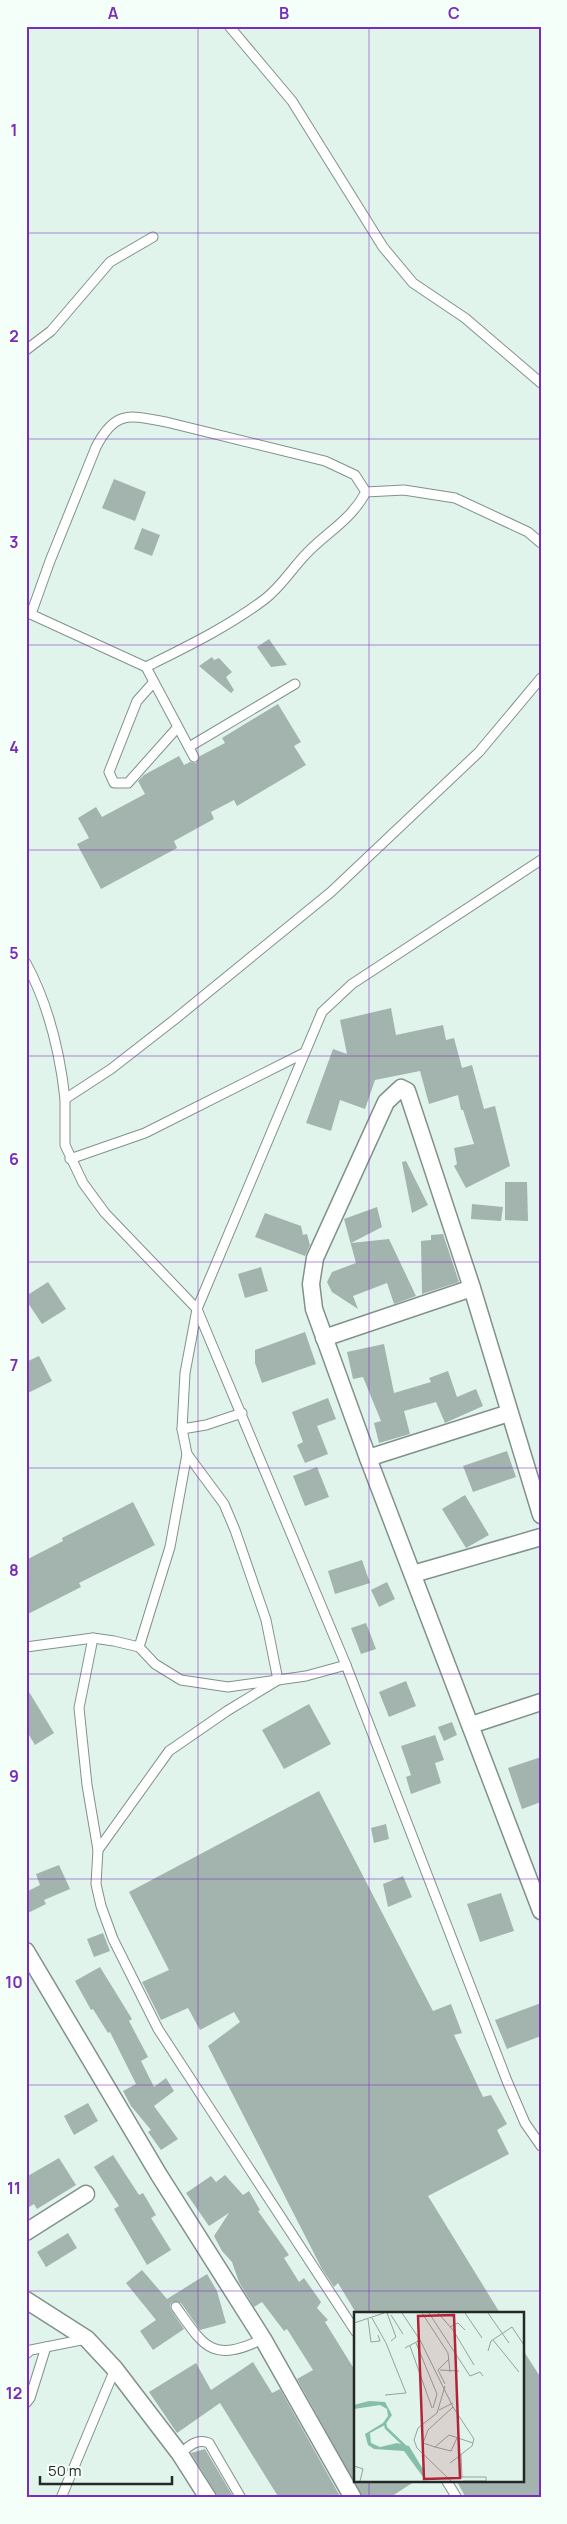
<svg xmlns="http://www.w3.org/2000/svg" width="567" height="2524" viewBox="0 0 567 2524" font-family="Manrope,sans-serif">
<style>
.building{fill:#a2b4ad}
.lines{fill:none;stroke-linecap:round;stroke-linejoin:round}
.lane-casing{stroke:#80928b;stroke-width:11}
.street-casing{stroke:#80928b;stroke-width:19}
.lane{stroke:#fff;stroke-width:9}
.street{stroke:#fff;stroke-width:16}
.grid{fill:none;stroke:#7b2cbf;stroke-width:1;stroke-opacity:0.55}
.inset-river{fill:none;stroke:#85bea9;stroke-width:2.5}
.inset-road{fill:none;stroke:#95a39d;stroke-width:1}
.view{fill:#b52338;fill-opacity:0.15;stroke:#b52338;stroke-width:2.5}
.inset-edge{fill:none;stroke:#222926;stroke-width:2.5}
.neatline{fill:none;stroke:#7b2cbf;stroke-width:2}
.grid-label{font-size:16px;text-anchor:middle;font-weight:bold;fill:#7b2cbf}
</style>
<rect width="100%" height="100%" fill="#e1f4ec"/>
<!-- building -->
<g class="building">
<path d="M114 479 146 492 135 521 102 508Z"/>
<path d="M142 528 160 535 152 556 134 549Z"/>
<path d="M269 639 287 665 271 667 257 647Z"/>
<path d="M212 657 214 660 219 658 232 672 226 677 234 690 231 693 199 666Z"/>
<path d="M278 704 301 742 294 746 306 765 237 806 234 800 211 812 214 819 174 841 177 848 101 889 77 844 89 838 78 818 96 807 102 817 145 794 138 781 144 775 179 756 184 765 190 762 196 763 200 756 225 743 222 738Z"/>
<path d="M391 1008 396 1035 443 1025 446 1040 454 1038 462 1068 472 1065 484 1109 495 1106 510 1166 466 1188 454 1166 457 1164 454 1148 474 1144 463 1110H461L458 1095 429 1104 420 1071 375 1080 365 1109 340 1100 331 1131 306 1123 333 1049 347 1054 340 1020Z"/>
<path d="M406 1161 428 1205 412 1213 402 1162Z"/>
<path d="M505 1182H527L528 1221 505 1220Z"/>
<path d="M472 1204 503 1207 501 1221 471 1219Z"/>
<path d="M377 1207 382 1227 351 1243 389 1239 416 1296 394 1304 387 1283 353 1296 358 1309 332 1292 327 1282 332 1272 356 1263 344 1219Z"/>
<path d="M265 1213 301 1226 303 1235 307 1234 310 1245 305 1256 255 1237Z"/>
<path d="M443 1234 459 1282 422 1294 421 1241 431 1240V1235Z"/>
<path d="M261 1267 268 1291 245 1298 238 1274Z"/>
<path d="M48 1282 66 1309 42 1324 26 1300V1296Z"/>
<path d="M305 1332 316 1364 262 1383 255 1363V1350Z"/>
<path d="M384 1344 394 1393 431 1382 429 1378 448 1371 457 1397 476 1389 483 1406 445 1423 436 1402 404 1411 410 1434 379 1443 374 1423 381 1421 363 1377 353 1379 347 1352Z"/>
<path d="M39 1356 52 1381 26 1394V1362Z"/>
<path d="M328 1398 336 1419 317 1426 328 1454 305 1463 297 1445 303 1442 292 1412Z"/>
<path d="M507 1451 516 1477 473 1492 463 1466Z"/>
<path d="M317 1467 329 1497 305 1506 293 1476Z"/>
<path d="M465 1495 489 1535 466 1548 442 1509Z"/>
<path d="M133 1502 155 1545 79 1583 81 1587 26 1615V1560L63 1541 62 1538Z"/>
<path d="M362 1560 370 1583 335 1594 328 1571Z"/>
<path d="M387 1582 395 1599 379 1607 371 1590Z"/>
<path d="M366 1623 376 1649 361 1654 351 1628Z"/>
<path d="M406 1681 416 1706 389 1717 379 1692Z"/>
<path d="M26 1687 54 1733 35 1745 26 1730Z"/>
<path d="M309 1704 331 1744 284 1769 262 1730Z"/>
<path d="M452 1722 457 1735 444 1741 438 1727Z"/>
<path d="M435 1735 444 1760 435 1763 441 1783 411 1794 406 1777 411 1775 401 1746Z"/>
<path d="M541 1757V1802L522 1809 508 1768Z"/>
<path d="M319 1791 433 2011 451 2004 462 2033 454 2035 483 2097 491 2095 507 2124 497 2130 509 2154 428 2196 500 2313H356L338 2283 334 2287 322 2269 208 2046 240 2022 234 2012 200 2030 188 2008 161 2020 142 1982 169 1970 129 1892Z"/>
<path d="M386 1824 389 1839 374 1843 371 1828Z"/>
<path d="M59 1865 70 1889 44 1900 46 1904 26 1914V1892L40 1885 36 1874Z"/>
<path d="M403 1876 412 1897 388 1907 383 1884Z"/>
<path d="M501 1893 514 1931 480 1942 467 1904Z"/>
<path d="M103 1933 110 1951 94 1957 87 1939Z"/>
<path d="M100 1967 132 2019 129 2021 148 2057 141 2061 154 2087 166 2078 174 2091 154 2106 178 2139 161 2150 148 2132 151 2130 131 2106 123 2091 136 2084 110 2032 108 2033 93 2009 91 2010 75 1981Z"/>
<path d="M541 2003V2036L507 2049 495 2020Z"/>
<path d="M88 2103 98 2121 74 2135 64 2116Z"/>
<path d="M113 2155 139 2195 143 2193 156 2215 151 2218 171 2250 147 2265 114 2209 119 2206 94 2167Z"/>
<path d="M59 2158 76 2185 37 2209 34 2204 26 2209V2177Z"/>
<path d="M225 2175 243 2195 249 2191 260 2210 258 2211 289 2255 284 2258 299 2282 304 2278 321 2302 317 2308 328 2320 325 2322 356 2372V2480H417L389 2498H363L297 2379 313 2370 287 2329 284 2331 262 2302 254 2307 239 2282 232 2262 222 2251 214 2236 229 2213 209 2226 186 2193 211 2176 216 2182Z"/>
<path d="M68 2233 77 2248 46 2267 37 2252Z"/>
<path d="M142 2270 167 2299 207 2274 217 2291 226 2323 200 2330 181 2303 173 2302 170 2305 171 2310 184 2329 153 2350 140 2331 156 2320 126 2283Z"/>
<path d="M523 2350 541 2378V2498H466L456 2480H523Z"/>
<path d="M253 2362 272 2393 280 2389 341 2498H279L220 2403 177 2433 149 2392 196 2363 211 2390Z"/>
<path d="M205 2449 234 2498H219L191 2453Z"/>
</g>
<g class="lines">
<!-- lane casing -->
<g class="lane-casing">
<g id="lane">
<path d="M229 26 292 101 383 247 413 283 465 318 541 383"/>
<path d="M26 350 51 331 110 262 153 237"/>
<path d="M26 612 146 667C186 647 228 627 265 599 283 585 294 565 311 549 332 529 352 518 366 492L404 490 455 498 528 532 541 543"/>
<path d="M31 614 50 561 96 447C115 410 129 415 166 422L325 461 355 475 366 492"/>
<path d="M146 667 194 757"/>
<path d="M541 678 479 752 331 892 174 1020 111 1069 65 1099V1145L83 1183 105 1213 197 1309 346 1665 507 2081 525 2123 541 2146"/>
<path d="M153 683 137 701 109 772 114 783H128L177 728"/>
<path d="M189 747 295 684"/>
<path d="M26 963C48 1004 60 1053 65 1099"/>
<path d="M70 1159 145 1133 304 1053"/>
<path d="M182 1429 185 1373 197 1309 322 1012 352 984 541 860"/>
<path d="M93 1638 79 1708 87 1785 98 1850 96 1884 101 1906 113 1939 158 2029 356 2332"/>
<path d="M26 1647 93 1638 114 1641 139 1647 155 1664 181 1680 228 1687 306 1676 346 1665"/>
<path d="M139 1647 170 1547 187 1454 182 1429 206 1425 242 1413"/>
<path d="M98 1850 169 1751 227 1711 278 1680 266 1620 235 1530 224 1504 187 1454"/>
<path d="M176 2307C205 2348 212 2363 263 2339"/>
<path d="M26 2354 31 2350 86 2339"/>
<path d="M26 2403 30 2398 46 2347"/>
<path d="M180 2454C189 2446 197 2438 209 2443L241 2498"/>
<path d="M446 2480 457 2498"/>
<path d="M61 2498 115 2369"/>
</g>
</g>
<!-- street casing -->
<g class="street-casing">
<g id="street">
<path d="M324 1338 472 1288"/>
<path d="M368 1458 509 1413"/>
<path d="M541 1515 472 1288 407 1091 401 1088 386 1102 315 1258 311 1284 314 1309 368 1458 541 1911"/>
<path d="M413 1574 541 1537"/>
<path d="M471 1725 541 1702"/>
<path d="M26 1951 159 2175 263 2339 353 2498"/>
<path d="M26 2232 86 2194"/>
<path d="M26 2300 87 2339 115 2369 180 2454 208 2498"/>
</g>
</g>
<!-- lane -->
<use href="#lane" class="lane"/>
<!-- street -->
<use href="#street" class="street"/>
</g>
<!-- grid -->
<path class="grid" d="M198 26V2498M369 26V2313M26 233H541M26 439H541M26 645H541M26 850H541M26 1056H541M26 1262H541M26 1468H541M26 1674H541M26 1879H541M26 2085H541M26 2291H541M369 2480V2498"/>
<!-- overview -->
<g transform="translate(354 2312)">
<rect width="170" height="170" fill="#e1f4ec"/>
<path d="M15 89 31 90 38 103 31 113 16 121 17 131 26 135 43 131 55 134 70 159 72 169 50 139 20 137 14 133 11 122 29 111 34 104 33 97 26 93 0 97V93Z" fill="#85bea9"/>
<path class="inset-river" d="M31 111 32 116 51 134"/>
<path class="inset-road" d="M33 1 42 25 37 29M48 1 66 28 51 36M68 1 94 41 96 60M75 1 116 64 126 60 129 64M84 1 99 18 120 53M111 1 128 26M134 1 155 31M37 3 49 22M18 6 32 31 52 81 31 83M14 7 17 30 26 29 24 23M0 11 30 1M96 15 104 11 111 18M66 28 99 95 74 118 69 131 81 135 95 123 119 131M139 28 165 60M62 31 83 82 79 96M56 34 78 96M134 39 137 29 158 15 170 33M86 58 105 59M91 72 84 58 95 47M91 74 83 101 64 116 60 128 63 136 97 169M85 98 99 91M81 135 97 139 103 126M107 142 108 166M96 151 118 134 120 127 99 95M0 154 9 157 6 169M107 165H132V169H109"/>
<path class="view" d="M100 3 106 166 70 167 64 4Z"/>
<rect width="170" height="170" class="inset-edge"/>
</g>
<!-- border -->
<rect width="567" height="2524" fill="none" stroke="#f4fffa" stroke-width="55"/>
<!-- scale -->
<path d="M40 2476v8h132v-8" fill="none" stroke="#222926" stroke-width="2.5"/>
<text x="48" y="2476" font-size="15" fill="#222926" stroke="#f4fffa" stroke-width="4" paint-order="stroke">50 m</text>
<rect x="28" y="28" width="512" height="2468" class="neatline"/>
<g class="grid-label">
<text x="113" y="19">A</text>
<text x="284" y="19">B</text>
<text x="454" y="19">C</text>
<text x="14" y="136">1</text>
<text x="14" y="342">2</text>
<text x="14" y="548">3</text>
<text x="14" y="753">4</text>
<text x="14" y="959">5</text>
<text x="14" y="1165">6</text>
<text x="14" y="1371">7</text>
<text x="14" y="1576">8</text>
<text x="14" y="1782">9</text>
<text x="14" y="1988">10</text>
<text x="14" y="2194">11</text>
<text x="14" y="2399">12</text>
</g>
</svg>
